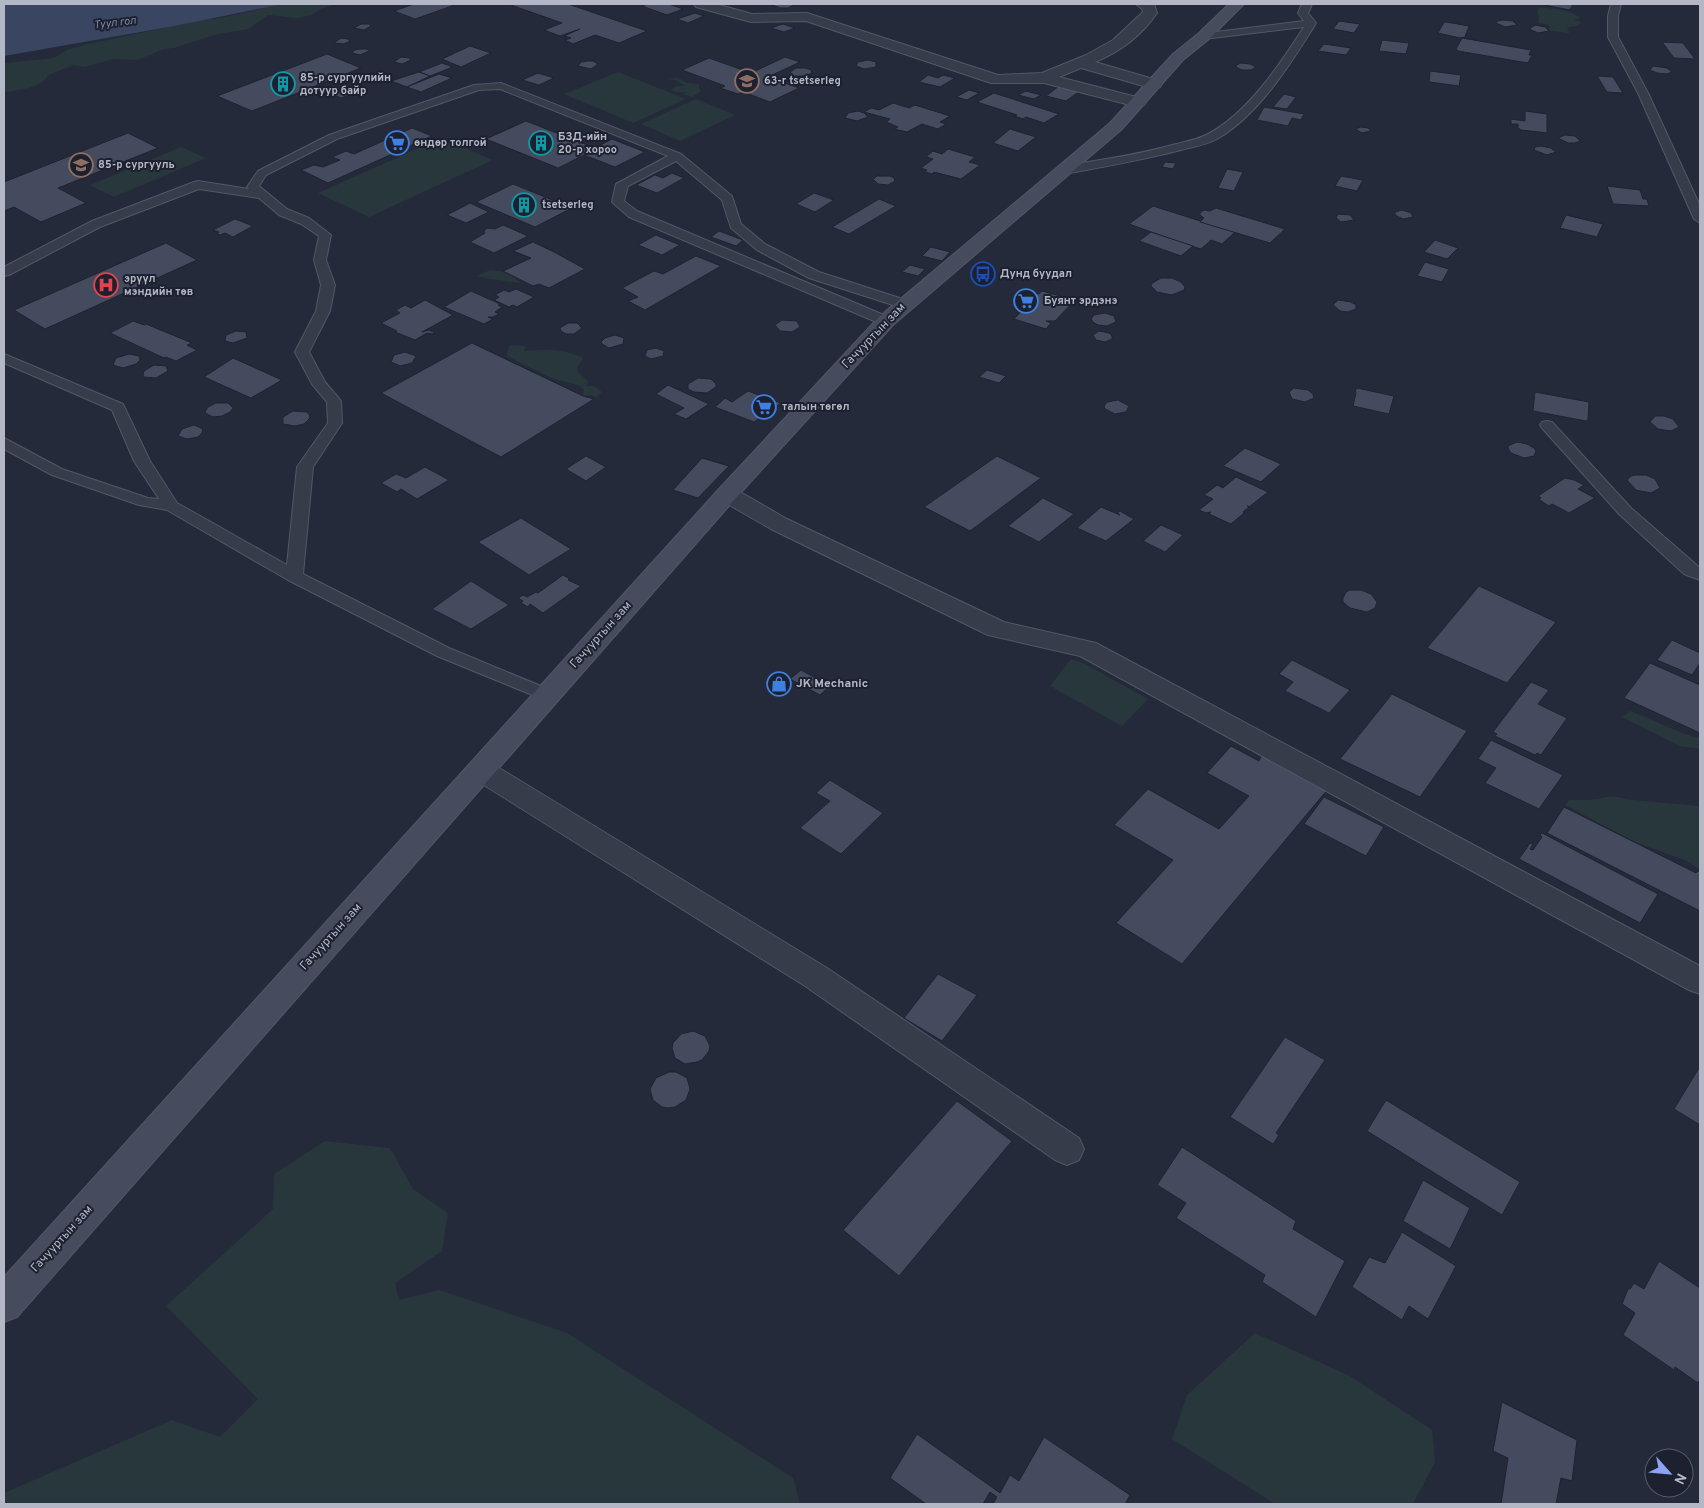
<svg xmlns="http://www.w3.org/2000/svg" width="1704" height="1508" viewBox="0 0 1704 1508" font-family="Overpass,sans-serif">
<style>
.green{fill:#27373c}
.water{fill:#3a4562}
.building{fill:#454b5e;stroke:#1f2331}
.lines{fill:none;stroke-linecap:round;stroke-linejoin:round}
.lane-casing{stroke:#535765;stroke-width:2}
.street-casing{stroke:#535765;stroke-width:2}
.secondary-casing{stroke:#535765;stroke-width:2}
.lane{fill:#373c4b;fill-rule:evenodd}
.street{fill:#373c4b;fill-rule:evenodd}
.secondary{fill:#464b5d;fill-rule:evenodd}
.labels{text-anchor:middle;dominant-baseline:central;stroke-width:4;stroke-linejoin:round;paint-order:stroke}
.far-water-label{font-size:11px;font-style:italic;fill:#7c89ac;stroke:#1d212f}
.far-poi-label{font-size:11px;font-weight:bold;fill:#b3b7c6;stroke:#1d212f;text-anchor:start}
.street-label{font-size:12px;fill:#b3b7c6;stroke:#1d212f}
.poi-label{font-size:12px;font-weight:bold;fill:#b3b7c6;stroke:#1d212f;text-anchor:start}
</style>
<rect width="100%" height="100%" fill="#242a3a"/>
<!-- green -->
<g class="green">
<path d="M274 4H336L321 9 311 15 298 18 268 15 249 29 218 34 174 48 164 49 137 60 113 59 85 67 74 65 48 75C42 89 17 90 4 92V63L54 58 67 50 88 44 188 23 205 17 213 19 254 11Z"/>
<path d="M1539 8C1554 8 1570 10 1581 18L1574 20 1581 22 1578 26 1569 27 1567 29 1570 33 1550 31 1549 25 1538 23 1539 16 1537 13Z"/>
<path d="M618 72 686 99 633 123 564 94Z"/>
<path d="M677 77 687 83 699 84V89L701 91 692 97 682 94 687 92H676L671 90 676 86H685L675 80H669Z"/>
<path d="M696 99 735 115 680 141 641 124Z"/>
<path d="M441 138 493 160 369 217 318 193Z"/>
<path d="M181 147 206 158 114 197 90 185Z"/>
<path d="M490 270C501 270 513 275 521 283 506 281 492 280 477 276Z"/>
<path d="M510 345 526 346 524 351C549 350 557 348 582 357V360L577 368 578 372 588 381 587 386H594L602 392 596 398 592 395 583 396 584 390 578 385 554 379 506 356Z"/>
<path d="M1071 659 1083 663 1148 699 1122 726 1050 686Z"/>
<path d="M1630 711C1654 719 1675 733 1700 738V749L1680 746 1622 717Z"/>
<path d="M1612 796 1632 800 1700 806V870L1687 861 1635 842 1565 805 1569 800H1591Z"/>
<path d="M325 1141 390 1148 413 1189 448 1213 442 1251 395 1283 399 1300 439 1290 567 1333 793 1478 800 1504H4V1493L172 1420 220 1437 258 1399 166 1306 273 1209 274 1174Z"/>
<path d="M1255 1333 1350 1376 1432 1430 1435 1462 1413 1504H1275L1172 1439 1187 1395Z"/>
</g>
<!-- water -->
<path class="water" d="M4 4H283L169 27 4 56Z"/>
<!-- building -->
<g class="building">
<path d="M414 4H452V6L415 19 394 11Z"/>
<path d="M508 4H568L647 31 619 43 595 35 573 44 565 40 571 38 564 36 580 29 560 36 544 30 562 23Z"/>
<path d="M648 4H669L683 9 667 15 642 6Z"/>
<path d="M770 4H796L788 8H780Z"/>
<path d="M1539 4H1586L1585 6 1573 4 1570 10Z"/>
<path d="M695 13 704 16 688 23 677 19Z"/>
<path d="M1503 20 1513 21 1517 25 1505 27 1496 23 1497 21Z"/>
<path d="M1339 21 1360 24 1354 33 1333 29Z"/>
<path d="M1444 22H1446L1469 26 1465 37 1460 38 1438 33Z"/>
<path d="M361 24H369L371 26 364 30 354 28Z"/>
<path d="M783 24 795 28 784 32 771 28Z"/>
<path d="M1535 25 1545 27 1549 31 1538 33 1529 29Z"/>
<path d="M341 38 348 39 350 41 344 44 334 43Z"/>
<path d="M1462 38 1531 50 1529 55H1532L1528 63 1458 51 1456 49Z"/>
<path d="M1382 40 1409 43 1406 54 1379 51Z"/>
<path d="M1662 42 1683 43 1695 59 1674 58Z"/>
<path d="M1324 44 1351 48 1346 55 1318 51Z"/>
<path d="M470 46 491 53 461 67 442 59Z"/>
<path d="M360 49H367L369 51 360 55 352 53 355 50Z"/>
<path d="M327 54 361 68 252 111 217 96Z"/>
<path d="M401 57 409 58 411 60 402 64 394 62Z"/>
<path d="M785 57 800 62 768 77 799 88 770 102 743 92 738 94 720 88 725 86 682 70 709 58 751 73Z"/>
<path d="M868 60 876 62V67L864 69 856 66 858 62Z"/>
<path d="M587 61H593L598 64 591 69 578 66 581 62Z"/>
<path d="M442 63 453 67 430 76 419 72Z"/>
<path d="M1241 63 1250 64 1256 67 1251 70H1242L1236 67V65Z"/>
<path d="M1653 66 1667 68 1672 72 1667 74 1657 73 1650 70Z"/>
<path d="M796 68H806L811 70 812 73 805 76H794L790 72Z"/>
<path d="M1430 71 1461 75 1459 86 1429 82Z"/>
<path d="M419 72 430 76 407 87 391 81Z"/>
<path d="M538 73 554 78 539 85 522 80Z"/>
<path d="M439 74 452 78 421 92 407 87Z"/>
<path d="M928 75 938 78 943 75 955 78 940 87 919 82Z"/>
<path d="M1597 76 1613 77 1623 93 1607 92Z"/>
<path d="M352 86 362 91 341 98 331 94Z"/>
<path d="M1059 86 1080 91 1066 101 1046 96Z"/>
<path d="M969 90 979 93 967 100 956 97Z"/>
<path d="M1026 91 1041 95 1034 99 1018 95Z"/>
<path d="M994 93 1059 114 1044 123 1026 117 1023 119 1014 116 1017 115 977 102Z"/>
<path d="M1284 94 1296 97 1287 109 1273 107Z"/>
<path d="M893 103 909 108 915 105 950 116 940 122 946 124 938 129 922 124 907 132 894 129 898 127 886 122 890 119 864 112 871 108 879 110Z"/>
<path d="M1264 107 1287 111 1304 114 1301 120 1292 118 1288 126 1257 120Z"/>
<path d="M858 111 864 113 868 117 857 121 845 118 848 113Z"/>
<path d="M1525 111 1547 114V133L1521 130 1518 128V124H1511V119L1525 121Z"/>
<path d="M526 121 595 148 612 139 645 152 615 167 584 155 558 168 486 139Z"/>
<path d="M1361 127 1368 128 1371 131 1362 133 1355 129Z"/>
<path d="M412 128 432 136 328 183 301 170 314 165 323 167 340 160 332 157 346 151 354 154Z"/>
<path d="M1010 129 1036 137 1018 151 993 143Z"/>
<path d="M128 133 158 148 58 188 86 203 41 222 14 207 4 211V182Z"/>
<path d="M1565 135 1575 136 1580 141 1575 143H1568L1558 138Z"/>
<path d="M1541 146 1551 148 1556 152 1547 155 1534 150 1535 147Z"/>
<path d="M948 149 975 157 969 162 980 165 961 179 934 172 932 174 925 172 927 170 921 168 933 159 926 157 933 151 942 154Z"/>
<path d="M1165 162 1176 163 1173 169 1162 167Z"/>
<path d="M1227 169 1243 172 1234 191 1218 188Z"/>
<path d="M672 173 684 178 657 193 636 185 655 175 663 178Z"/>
<path d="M877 176H890L894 178 895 181 888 185 878 184 873 179Z"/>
<path d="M1341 176 1363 180 1357 191 1335 186Z"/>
<path d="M513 184 572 208 535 227 476 202Z"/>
<path d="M1607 186 1640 190 1643 199H1647L1649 206 1613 204Z"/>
<path d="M814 193 834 200 815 212 796 204Z"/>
<path d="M879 199 896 206 849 234 832 227Z"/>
<path d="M470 203 489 212 466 223 447 215Z"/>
<path d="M1153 206 1235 232 1222 244 1211 240 1201 249 1170 239H1166L1168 238 1129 224Z"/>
<path d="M1216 208 1285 229 1270 243 1200 222 1204 218 1200 215V213L1204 210 1210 211Z"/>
<path d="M1402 210 1411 213 1413 217 1403 219 1395 215V212Z"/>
<path d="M1338 214 1350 215 1354 220 1341 222 1336 218Z"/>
<path d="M1566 215 1603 224 1597 237 1560 228Z"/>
<path d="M235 219 253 226 233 237 225 233 220 235 216 233 219 232 213 230Z"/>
<path d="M503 225 528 236 494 253 470 242 485 233 484 231 487 228 495 229Z"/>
<path d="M719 231 743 240 736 246 711 237Z"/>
<path d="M1151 232 1193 246 1181 256 1139 241Z"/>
<path d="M656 235 680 245 662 255 638 245Z"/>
<path d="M1435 240 1458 248 1447 259 1424 252Z"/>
<path d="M533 242 556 253 585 269 549 288 539 284 533 286 503 271 531 258 513 251Z"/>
<path d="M166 243 197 260 45 329 14 310Z"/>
<path d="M931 247 950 252 942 261 922 256Z"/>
<path d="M696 256 721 266 645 310 628 301 638 297 622 288 654 271 663 274Z"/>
<path d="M1425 262 1449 269 1442 282 1417 276Z"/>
<path d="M910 265 925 269 918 276 902 272Z"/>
<path d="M1161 278H1172L1181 282 1185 287 1184 290 1172 295 1157 292 1151 286V284Z"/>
<path d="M516 289 534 297 517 307 513 305 509 307 494 300 499 297 495 295 504 290 509 292Z"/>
<path d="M471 291 500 304 498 305 502 307 495 312 499 314 493 317H488L493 319 484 324 444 307Z"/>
<path d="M1042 291 1075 300 1055 321H1046L1051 323 1046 329 1014 319 1037 295 1036 293 1039 294Z"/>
<path d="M425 300 453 315 422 332 429 330 435 333 432 334 427 333 415 340 395 332 397 331 381 323 400 313 396 310 405 305 411 308Z"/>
<path d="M1338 300 1351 302 1356 305V309L1348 312 1340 311 1333 305Z"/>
<path d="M1105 313 1114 316 1116 322 1107 326 1098 325 1093 322 1091 319 1094 315Z"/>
<path d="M782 320 797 321 800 327 792 332 780 331 775 325Z"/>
<path d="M133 321 144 325 146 324 192 343 187 345 197 350 176 361 166 357 164 358 110 333Z"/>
<path d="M568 323H577L582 328 574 334H566L561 331 560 328Z"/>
<path d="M236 331 246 332 247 338 233 343 225 341 226 335Z"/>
<path d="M1099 331 1109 333 1112 336V339L1105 342 1096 340 1093 335Z"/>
<path d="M615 335 624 338 623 344 609 348 602 344 601 342 605 338Z"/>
<path d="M472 343 583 396 594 399 501 457 381 393Z"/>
<path d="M656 348 664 351 663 356 651 359 645 356 647 350Z"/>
<path d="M405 352 416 356 412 363 400 366 391 362 394 355Z"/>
<path d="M129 354 139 356 140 360 136 364 123 368 113 365 116 358Z"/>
<path d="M233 358 282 380 251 398 204 377Z"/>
<path d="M154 365 166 366 168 371 156 378 144 377 143 375 144 371Z"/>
<path d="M987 370 1006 376 999 383 979 377Z"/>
<path d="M698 378 711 379 716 384V387L707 393 694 392 688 389V384Z"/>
<path d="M668 385 709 404 686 419 674 414 684 408 656 394Z"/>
<path d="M1294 388 1308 390 1313 394 1314 398 1305 402 1292 399 1289 392Z"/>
<path d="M1357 388 1394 396 1389 414 1353 406 1356 393 1355 391Z"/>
<path d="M748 391 781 403 754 422 715 407 725 398 732 402Z"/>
<path d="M1535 392 1589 402 1588 420 1586 421 1533 411Z"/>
<path d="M1118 400 1129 406 1126 412 1115 414 1105 409 1104 406 1107 402Z"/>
<path d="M216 403H228L233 408 230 412 222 416 213 417 207 414 205 412 208 407Z"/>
<path d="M293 411 307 412 310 416 309 419 304 424 295 426 283 424V417Z"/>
<path d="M1655 416H1664L1673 419 1679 427 1671 431 1658 429 1650 422Z"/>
<path d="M194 425 203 429 202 433 198 437 187 439 178 436 182 429Z"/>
<path d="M1517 442 1527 444 1534 448 1536 451 1534 456 1524 458 1511 453 1508 448V446Z"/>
<path d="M1245 448 1281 464 1261 482 1223 466Z"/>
<path d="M586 456 606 467 586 481 566 469Z"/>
<path d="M997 456 1041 478 970 531 924 507Z"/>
<path d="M702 458 729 466 698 498 673 490Z"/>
<path d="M425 467 449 480 417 499 401 489 397 492 381 483 396 474 406 478Z"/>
<path d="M1635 475H1646L1655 479 1660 488 1651 493 1636 490 1627 480 1631 476Z"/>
<path d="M1236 477 1268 492 1249 507 1247 506 1249 507 1243 512 1244 513 1231 524 1209 514 1211 512 1206 513 1199 510 1213 499 1204 495 1217 485 1223 488Z"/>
<path d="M1565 478 1574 480 1584 485 1578 489 1595 498 1569 513 1552 504 1549 506 1538 499 1541 498 1538 496Z"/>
<path d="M1043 498 1074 514 1039 542 1008 526Z"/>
<path d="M1101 507 1120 515 1117 513 1120 511 1134 519 1106 541 1077 528Z"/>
<path d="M521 518 571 549 529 575 478 542Z"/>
<path d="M1161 525 1183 535 1165 552 1143 541Z"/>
<path d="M563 575 570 579 568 580 581 586 543 613 530 604 528 607 521 603 523 601 518 598 523 595 527 597 536 592 538 593Z"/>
<path d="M471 581 509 605 471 629 432 609Z"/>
<path d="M1479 586 1556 622 1507 683 1427 648Z"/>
<path d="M1350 590H1361L1371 594 1377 602 1375 608 1367 612 1350 608 1343 602V598L1346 592Z"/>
<path d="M1672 640 1700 653V663L1692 675 1657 660Z"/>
<path d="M1292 660 1300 664 1350 690 1329 713 1285 691 1293 682 1279 674Z"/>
<path d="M1650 663 1700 685V733L1624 698Z"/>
<path d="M801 670 830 686 820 695 790 679Z"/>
<path d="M1531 682 1549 690 1538 704 1567 718 1541 755 1537 753 1535 755 1495 736 1497 734 1493 732Z"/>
<path d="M1392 694 1467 731 1420 797 1340 759Z"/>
<path d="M1491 740 1563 775 1539 809 1485 783 1496 768 1478 759Z"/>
<path d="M1231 746 1259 761 1262 754 1328 789 1182 964 1116 923 1173 860 1114 825 1148 789 1219 829 1249 796 1207 773Z"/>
<path d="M830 780 883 813 841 854 800 828 830 801 816 793Z"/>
<path d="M1324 797 1384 827 1366 856 1304 824Z"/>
<path d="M1564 807 1696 873 1698 871 1700 872V911L1547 833Z"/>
<path d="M1542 833 1658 894 1640 923 1519 859 1530 843 1533 844 1530 849 1533 850 1542 837 1540 835Z"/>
<path d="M938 974 977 995 942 1041 904 1018Z"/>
<path d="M693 1031 705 1036 710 1046 709 1051 702 1060 697 1062 685 1064 675 1058 672 1048 673 1043 681 1034Z"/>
<path d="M1285 1037 1325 1060 1276 1133 1279 1135 1273 1144 1230 1117Z"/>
<path d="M1699 1068 1700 1069V1125L1674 1109Z"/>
<path d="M669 1072H676L687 1078 690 1089 686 1100 675 1107 668 1108 662 1107 653 1100 650 1089 656 1078Z"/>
<path d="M1386 1100 1520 1182 1502 1215 1367 1131Z"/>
<path d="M957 1101 1012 1141 899 1276 843 1230Z"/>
<path d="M1182 1147 1296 1221 1293 1229 1345 1261 1316 1317 1262 1282 1265 1275 1176 1218 1186 1203 1157 1185Z"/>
<path d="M1423 1180 1470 1208 1450 1249 1403 1221Z"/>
<path d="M1402 1232 1456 1266 1428 1319 1409 1306 1402 1320 1352 1287 1369 1257 1385 1263Z"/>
<path d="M1659 1261 1700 1288V1379L1698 1383 1675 1367 1674 1370 1623 1335 1635 1313 1622 1304 1628 1289H1630L1634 1283 1644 1289Z"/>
<path d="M1502 1402 1577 1440 1572 1481 1561 1478 1556 1504H1501L1508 1458 1493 1451Z"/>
<path d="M917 1434 1000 1493 1010 1475 1019 1481 1044 1437 1130 1495 1125 1504H993L997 1497 990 1492 983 1504H926L890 1478Z"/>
</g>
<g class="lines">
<!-- lane casing -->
<g class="lane-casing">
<g id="lane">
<path d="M1302 4H1312L1308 13 1316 23C1291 63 1259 115 1217 139 1206 145 1193 147 1181 150 1142 160 1103 167 1064 174L1058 170 1064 166C1100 160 1137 155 1172 145 1184 142 1197 140 1208 134 1248 113 1280 64 1304 27L1204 39 1200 38V34L1304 21 1298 13Z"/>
<path d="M1611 4H1621L1618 16V37L1648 93 1700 206V223L1694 219 1638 93 1608 37V16Z"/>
<path d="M501 83 681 154 732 196 741 224 765 244 819 272 909 301 911 304 904 308 899 307 809 278 757 250 731 228 722 200 676 161 628 186 624 201 637 211 891 318 893 321 891 324H881L629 217 612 202 616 184 668 156 500 89 479 90 337 139 266 175 259 186 287 209 309 218 331 235 326 260 335 285 330 311 309 352 325 382 341 401 342 423 313 467 303 574 449 648 553 691 556 695 553 699 547 701 437 656 288 580 167 510 139 505 52 475 4 449V438L62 469 148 498 159 499 134 461 112 410 4 363V354L123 404 150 461 177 503 287 565 297 467 328 423 327 402 312 384 295 352 316 311 321 285 314 260 319 236 301 224 279 215 259 198 199 189 100 227 9 275 4 276V267L92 221 194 182 198 181 249 189 247 187 258 171 329 135 474 85Z"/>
<path d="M1547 421 1552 422 1631 508 1700 568V580L1684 574 1619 514 1542 428 1540 425 1542 422Z"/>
</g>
</g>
<!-- street casing -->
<g class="street-casing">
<g id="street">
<path d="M694 4H716L752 14 807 13 998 75 1042 73 1086 55 1113 40 1143 12 1142 9 1136 4H1154L1157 13C1142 35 1120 52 1095 62L1160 81 1162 84 1160 87 1154 89 1081 68 1059 77 1144 99 1146 102 1144 105 1138 107 1044 83H991L806 21 751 22 696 7Z"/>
<path d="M727 487 735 489 787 519 1004 622 1096 643 1700 966V994L1689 990 1080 656 988 635 771 529 719 499 716 494 719 489Z"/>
<path d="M481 760 491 763 827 968 1079 1138 1084 1149 1079 1160 1067 1165 1055 1160 805 986 471 777 467 770 471 763Z"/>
</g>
</g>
<!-- secondary casing -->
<g class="secondary-casing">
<path id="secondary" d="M1229 4H1244L1209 39 1183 60 1122 129 893 325 735 499 17 1317 4 1322V1277L719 489 879 317 1110 123 1173 54 1199 33Z"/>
</g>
<!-- lane -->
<use href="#lane" class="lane"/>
<!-- street -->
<use href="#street" class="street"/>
<!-- secondary -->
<use href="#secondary" class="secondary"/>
</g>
<!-- icons -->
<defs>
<g id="school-ring" transform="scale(1.25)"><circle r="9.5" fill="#1d212f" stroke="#8d6e63" stroke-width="1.5"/><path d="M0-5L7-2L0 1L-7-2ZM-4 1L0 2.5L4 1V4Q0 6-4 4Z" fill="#8d6e63"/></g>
<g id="building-ring" transform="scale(1.25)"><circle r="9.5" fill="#1d212f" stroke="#0f9aa8" stroke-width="1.5"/><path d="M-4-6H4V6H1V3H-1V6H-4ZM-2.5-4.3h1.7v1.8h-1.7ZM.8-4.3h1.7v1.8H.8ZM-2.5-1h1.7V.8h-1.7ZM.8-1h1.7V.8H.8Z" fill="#0f9aa8"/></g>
<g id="supermarket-ring" transform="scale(1.25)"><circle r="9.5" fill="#1d212f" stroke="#3f7fe0" stroke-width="1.5"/><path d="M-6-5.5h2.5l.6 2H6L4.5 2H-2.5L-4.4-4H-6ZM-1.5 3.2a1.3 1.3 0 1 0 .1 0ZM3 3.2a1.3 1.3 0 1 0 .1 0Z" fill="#3f7fe0"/></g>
<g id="bus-ring" transform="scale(1.25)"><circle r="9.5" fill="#1d212f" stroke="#1a4fb4" stroke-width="1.5"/><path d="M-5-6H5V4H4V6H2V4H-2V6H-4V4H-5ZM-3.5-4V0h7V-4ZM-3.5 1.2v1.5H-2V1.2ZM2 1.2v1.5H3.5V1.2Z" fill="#1a4fb4"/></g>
<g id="hospital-ring" transform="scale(1.25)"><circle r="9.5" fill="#1d212f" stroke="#e0444e" stroke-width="1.5"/><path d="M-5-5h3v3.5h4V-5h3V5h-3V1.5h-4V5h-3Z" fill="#e0444e"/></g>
<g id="shop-ring" transform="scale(1.25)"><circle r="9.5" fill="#1d212f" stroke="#3f7fe0" stroke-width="1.5"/><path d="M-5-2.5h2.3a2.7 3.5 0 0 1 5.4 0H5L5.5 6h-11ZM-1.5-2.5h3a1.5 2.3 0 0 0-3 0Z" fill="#3f7fe0"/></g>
</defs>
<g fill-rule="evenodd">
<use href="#school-ring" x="747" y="81"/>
<use href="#building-ring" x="283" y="84"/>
<use href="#supermarket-ring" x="397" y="143"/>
<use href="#building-ring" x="541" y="143"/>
<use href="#school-ring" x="81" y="165"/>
<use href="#building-ring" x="524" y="205"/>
<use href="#bus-ring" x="983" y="274"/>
<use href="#hospital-ring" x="106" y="285"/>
<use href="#supermarket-ring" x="1026" y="301"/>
<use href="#supermarket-ring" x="764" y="407"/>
<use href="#shop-ring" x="779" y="684"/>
</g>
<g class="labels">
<!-- far-water labels -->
<g class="far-water-label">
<text transform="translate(115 23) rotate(-7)">Туул гол</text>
</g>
<!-- far-poi labels -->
<g class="far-poi-label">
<text x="300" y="78">85-р сургуулийн<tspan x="300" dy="13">дотуур байр</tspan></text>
<text x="764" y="81">63-r tsetserleg</text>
<text x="558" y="137">БЗД-ийн<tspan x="558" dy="13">20-р хороо</tspan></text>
<text x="414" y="143">өндөр толгой</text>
<text x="98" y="165">85-р сургууль</text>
<text x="542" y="205">tsetserleg</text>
<text x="1000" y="274">Дунд буудал</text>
<text x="124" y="279">эрүүл<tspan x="124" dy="13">мэндийн төв</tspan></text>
<text x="1044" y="301">Буянт эрдэнэ</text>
<text x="782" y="407">талын төгөл</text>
</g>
<!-- street labels -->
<g class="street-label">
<text transform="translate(874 336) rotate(-46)">Гачууртын зам</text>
<text transform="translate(601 635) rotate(-48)">Гачууртын зам</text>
<text transform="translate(331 937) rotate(-48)">Гачууртын зам</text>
<text transform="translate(62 1239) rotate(-48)">Гачууртын зам</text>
</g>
<!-- poi labels -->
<g class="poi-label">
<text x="796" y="684">JK Mechanic</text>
</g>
</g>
<!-- border -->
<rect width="1704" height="1508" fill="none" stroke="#b3b7c6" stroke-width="10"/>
<!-- north arrow -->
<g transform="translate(1669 1473) rotate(117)"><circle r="24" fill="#1d212f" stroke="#595d6b"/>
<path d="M0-4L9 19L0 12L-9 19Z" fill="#8ca3f2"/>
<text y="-8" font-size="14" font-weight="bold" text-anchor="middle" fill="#b3b7c6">N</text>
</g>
</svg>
